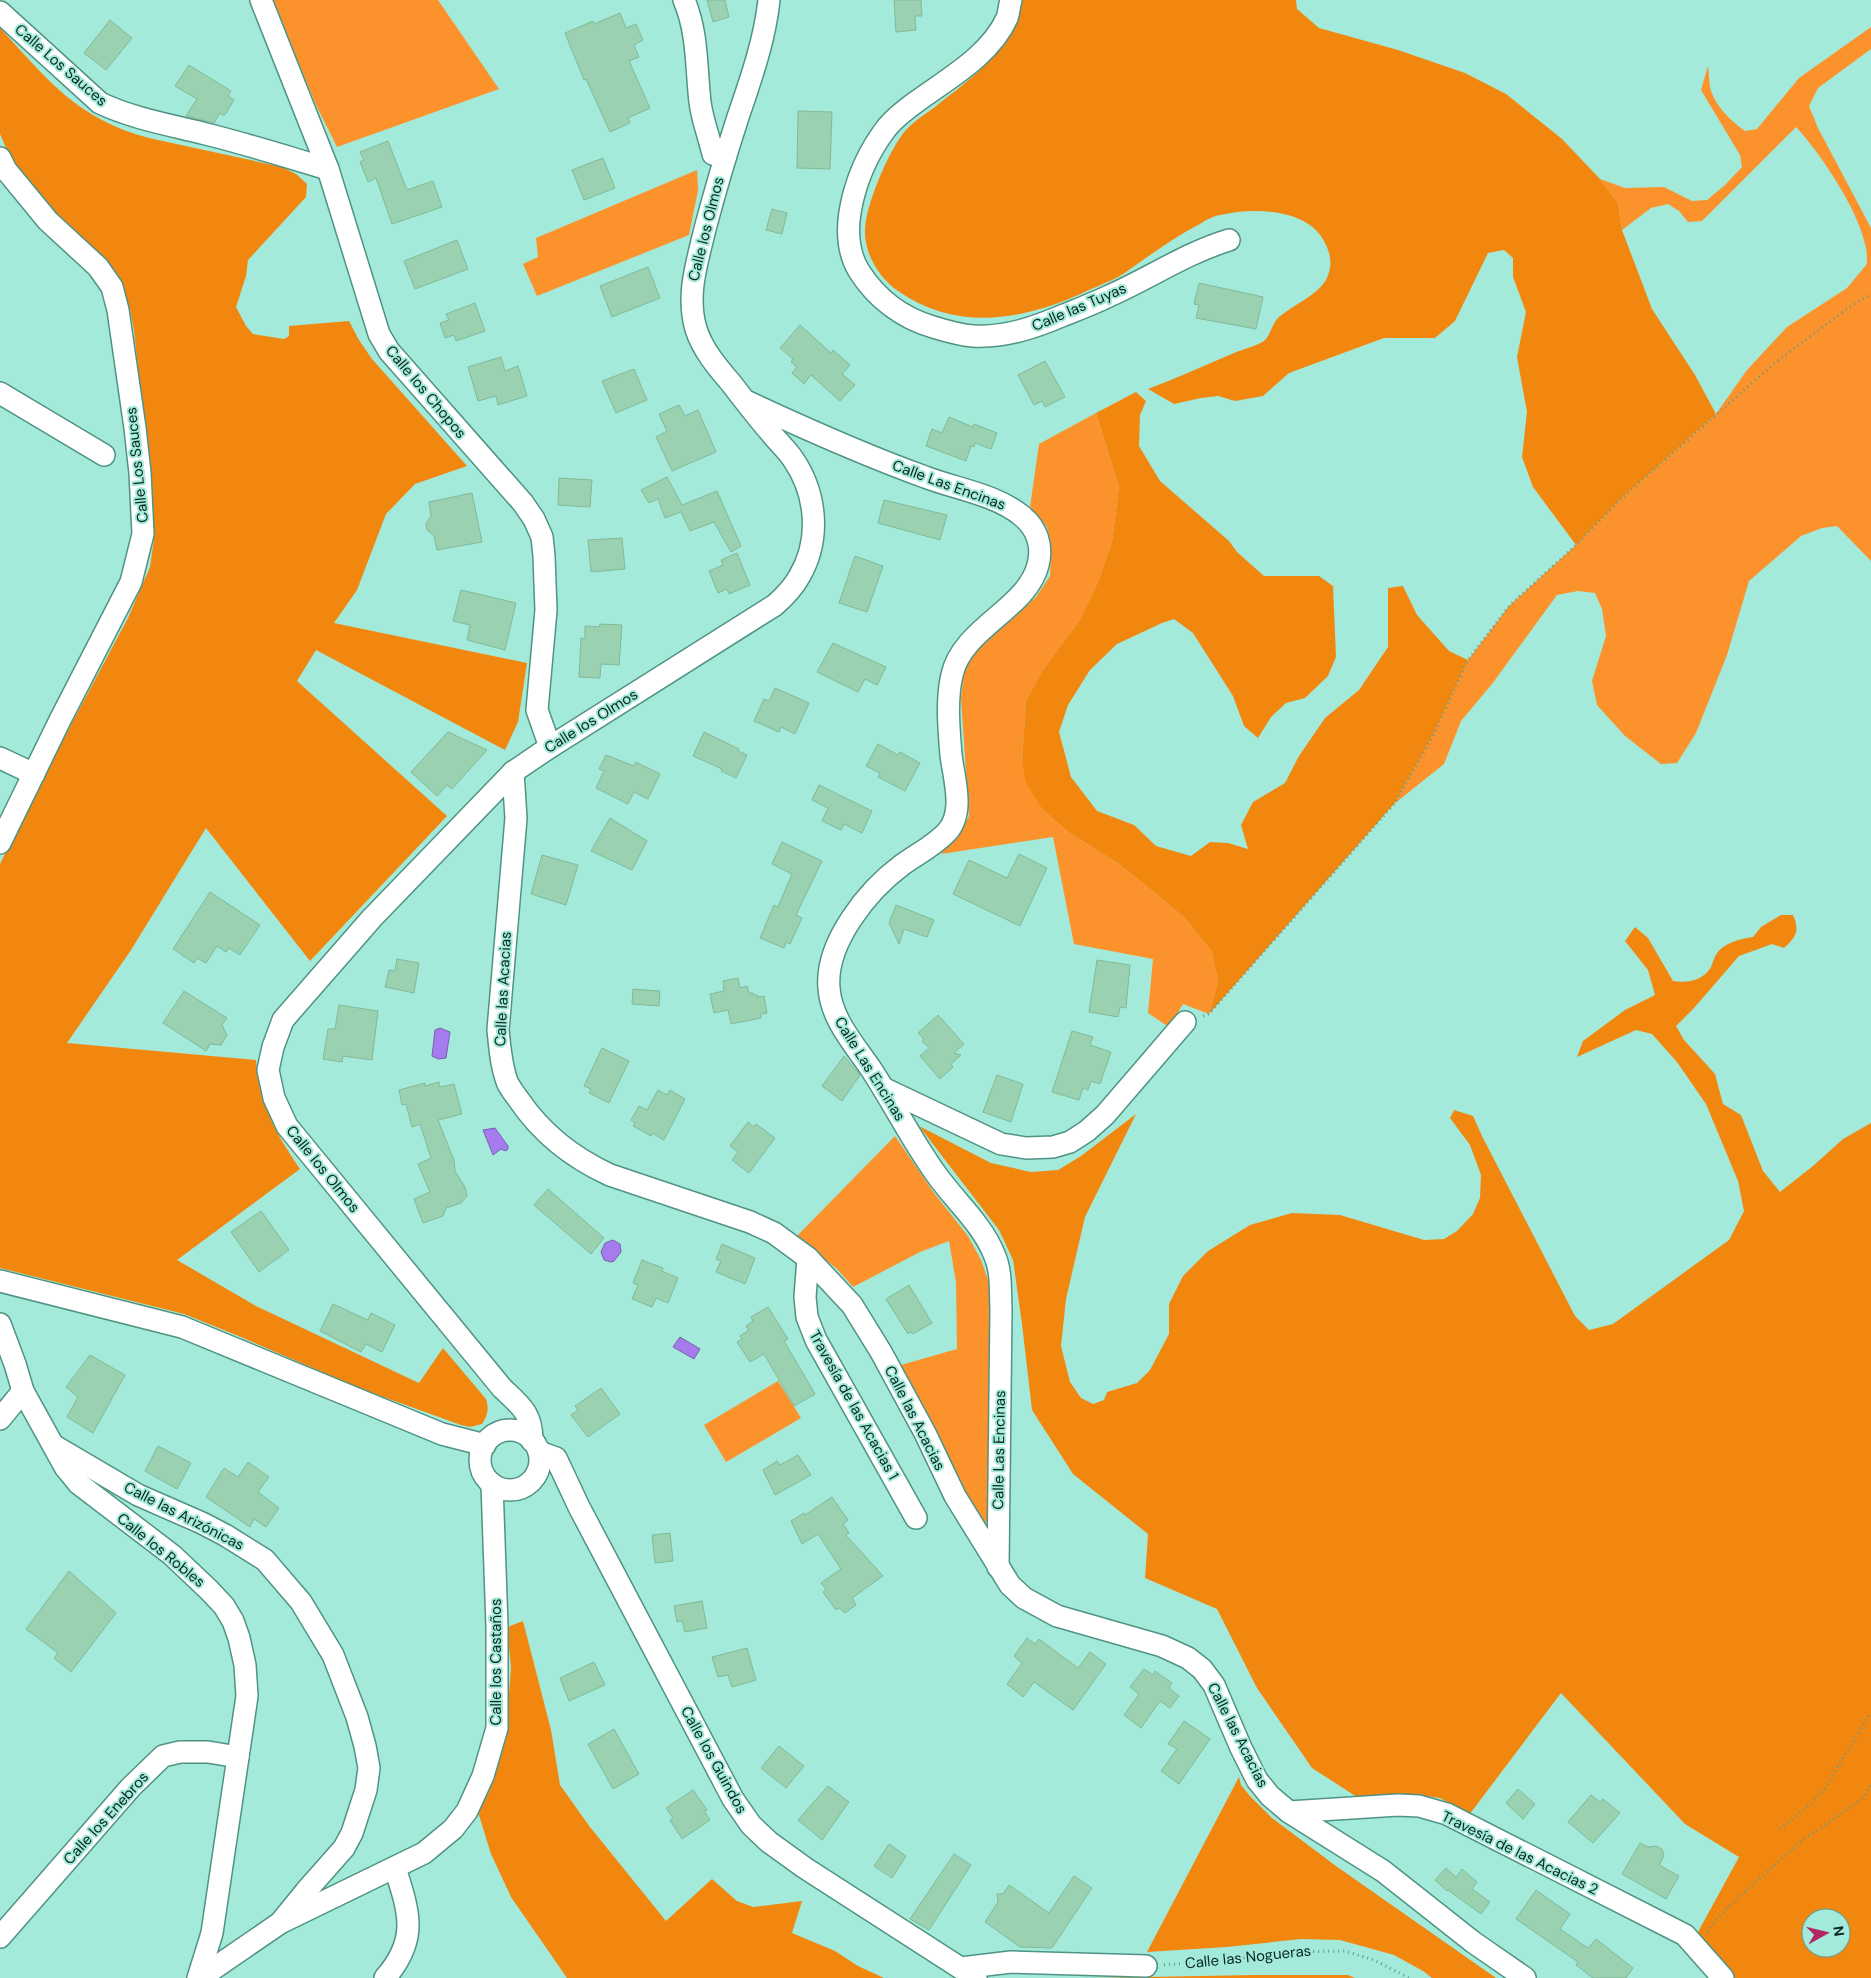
<svg xmlns="http://www.w3.org/2000/svg" width="1871" height="1978" viewBox="0 0 1871 1978" font-family="'DM Sans',sans-serif">
<style>
.green{fill:#fc922b}
.forest{fill:#f28710;fill-rule:evenodd}
.water{fill:#a57bee;stroke:#7662b0}
.building{fill:#99d1b1;stroke:#82b999}
.lines{fill:none;stroke-linecap:round;stroke-linejoin:round}
.minor-casing{stroke:#4f9385;stroke-width:24}
.path{stroke:#64998d;stroke-width:3;stroke-dasharray:1 4;stroke-linecap:butt}
.minor{stroke:#fff;stroke-width:21}
.labels{text-anchor:middle;dominant-baseline:central;stroke-width:4;stroke-linejoin:round;paint-order:stroke}
.street-label{font-size:15px;fill:#092721;stroke:#a4eada}
</style>
<rect width="100%" height="100%" fill="#a4eada"/>
<!-- green -->
<g class="green">
<path d="M272 0H438L499 89 337 147 316 105Z"/>
<path d="M1871 27V49L1818 88 1809 106 1818 128 1871 228V561L1837 526 1822 528 1801 536 1749 581 1727 655 1696 733 1677 763 1661 764 1625 736 1597 705 1592 681 1606 636 1602 609 1595 593 1578 591 1557 595 1492 684 1461 721 1444 764 1394 804 1433 735 1468 660 1509 606 1576 545 1622 498 1716 414 1747 370 1787 327 1847 288 1867 264C1867 257 1867 250 1865 244 1857 208 1821 154 1796 127L1702 221 1688 222 1679 211 1668 204 1651 208 1622 230 1618 204 1600 179 1625 188 1664 187 1692 201 1707 200 1725 185 1742 167 1740 155 1701 90 1708 66C1709 73 1709 80 1710 87 1714 105 1731 121 1745 131L1757 129 1799 78Z"/>
<path d="M697 170 698 190 689 235 537 296 523 264 538 257 536 238Z"/>
<path d="M1096 413 1119 487 1112 542 1098 582 1079 621 1042 671 1026 701 1022 761 1043 810 1068 832 1119 864 1184 917 1212 952 1218 982 1209 1014 1183 1004 1169 1027 1148 1013 1153 959 1074 944 1053 837 941 854 962 829 969 816 961 698 964 672 974 653 1036 597 1050 576 1051 546 1047 527 1030 507 1039 444Z"/>
<path d="M895 1136 934 1193 968 1236 981 1260 991 1288 993 1329 987 1519 985 1525 979 1524 901 1365 957 1349 956 1282 949 1241 920 1252 853 1287 837 1269 797 1236Z"/>
<path d="M778 1381 801 1418 726 1462 704 1425Z"/>
</g>
<!-- forest -->
<g class="forest">
<path d="M1022 0H1296L1297 9 1319 28 1398 50 1465 73 1506 94 1562 139 1600 179 1618 204 1622 230 1652 309 1695 375 1716 414 1622 498 1576 545 1533 487 1522 457 1527 412 1517 357 1526 312 1513 277V258L1504 250 1488 253 1455 321 1435 338H1384L1289 373 1263 396 1235 401 1218 396 1201 398 1174 404 1148 389C1177 378 1205 365 1234 353 1243 349 1256 346 1264 341 1270 336 1272 324 1278 318 1293 304 1324 294 1329 272 1332 262 1330 254 1326 245 1311 208 1254 207 1220 215 1213 216 1206 220 1200 224 1172 238 1148 257 1123 274 1112 281 1100 285 1089 290 1026 320 958 333 898 291 880 279 864 253 865 231 865 206 889 150 905 131 913 122 925 114 935 107 975 75 1009 53 1022 0Z"/>
<path d="M0 28C48 80 77 119 149 138L282 167 296 174 307 184 306 197 248 260 246 276 236 307 246 326 253 334 284 339 289 336V326L349 321 359 340 372 359 467 466 415 484 386 514 357 590 334 623 527 663 518 722 505 750 316 650 297 681 447 816 310 961 206 828 131 950 67 1043 256 1060C260 1105 275 1132 300 1169L177 1260 256 1306 419 1383 443 1348 486 1399C489 1409 488 1415 482 1424L470 1427 461 1425 364 1390 236 1335 184 1314 0 1268V864L27 807 128 618 150 567 154 539V515L134 331 130 309 121 288 97 252 37 194 12 162 0 134Z"/>
<path d="M1136 392 1146 401 1140 415 1139 446 1160 481 1229 541 1237 552 1264 576H1319L1333 586 1336 657 1328 676 1305 698 1286 703 1271 717 1258 738 1244 726 1233 696 1193 633 1174 619 1162 623 1117 644 1090 670 1068 705 1059 732 1071 777 1097 811 1134 825 1156 846 1191 856 1210 842 1228 843 1248 849 1241 825 1253 802 1285 783 1299 756 1325 718 1359 690 1388 647V588L1403 586 1417 615 1449 651 1468 660 1433 735 1394 804 1209 1014 1218 982 1212 952 1184 917 1119 864 1068 832 1043 810 1026 783 1022 761 1026 701 1042 671 1079 621 1098 582 1112 542 1119 487 1096 413Z"/>
<path d="M1781 915H1793C1800 931 1796 937 1784 948L1772 944 1739 956 1694 1008 1676 1026 1684 1040 1715 1074 1723 1104 1741 1115 1763 1171 1780 1192 1813 1166 1843 1139 1871 1123V1978H1735L1698 1932 1739 1857 1685 1824 1561 1693 1469 1815 1440 1798 1411 1794 1357 1797 1312 1768 1257 1688 1217 1609 1145 1578 1148 1534 1073 1474 1032 1410 1022 1324 1013 1260 999 1230 919 1126 991 1163 1031 1172 1058 1170 1081 1156 1136 1114 1085 1217 1066 1299 1061 1346 1070 1382 1081 1398 1093 1404 1104 1400 1107 1392 1137 1383 1150 1370 1169 1334V1304L1183 1276 1208 1251 1250 1225 1292 1213 1340 1215 1424 1240 1444 1239 1457 1231 1473 1214 1480 1198 1481 1175 1470 1145 1450 1118 1454 1110 1473 1116 1482 1136 1575 1316 1589 1330 1613 1324 1729 1240 1744 1211 1738 1181 1706 1104 1677 1062 1652 1034 1636 1030 1577 1057 1583 1041 1625 1010 1655 995 1648 970 1625 941 1635 927 1648 938 1673 981C1687 983 1703 981 1711 967 1713 963 1714 957 1717 953 1725 942 1741 939 1753 937L1761 927ZM1811 1918H1841V1948H1811Z"/>
<path d="M523 1621 551 1730 560 1785 590 1827 666 1921 712 1879 737 1901 753 1907 802 1901 792 1933 835 1951 858 1966 884 1978H567L511 1897 491 1854 478 1812 500 1748 508 1707 511 1667 507 1627Z"/>
<path d="M1239 1777 1241 1785 1250 1796 1272 1818 1336 1866 1496 1978H1432L1423 1971 1394 1955 1340 1940 1301 1939 1227 1947 1147 1952Z"/>
<path d="M1254 1975H1348L1355 1978H1094Z"/>
</g>
<!-- water -->
<g class="water">
<path d="M440 1028 450 1032 446 1058 438 1059 432 1056 435 1030Z"/>
<path d="M495 1128 508 1146V1149L506 1151 501 1149 493 1155 483 1130Z"/>
<path d="M613 1240 620 1244 621 1252 614 1261 611 1262 604 1260 601 1252 605 1243Z"/>
<path d="M680 1337 700 1349 694 1359 673 1347Z"/>
</g>
<!-- building -->
<g class="building">
<path d="M707 0H725L729 17 713 22Z"/>
<path d="M894 0H921L922 16H915L916 30 896 32Z"/>
<path d="M620 13 626 28 636 24 643 40 634 45 639 57 629 61 650 108 628 118 630 123 610 132 586 79 584 80 565 33 593 21 594 24Z"/>
<path d="M110 20 132 38 106 70 84 53Z"/>
<path d="M189 65 231 91 228 96 234 100 224 116 220 113 214 123 186 116 197 99 175 86Z"/>
<path d="M798 111 832 112 830 169 797 168Z"/>
<path d="M388 141 407 190 433 181 442 207 392 224 376 178 368 182 360 162 364 160 360 152Z"/>
<path d="M603 158 615 188 584 200 572 170Z"/>
<path d="M772 209 787 213 782 234 766 230Z"/>
<path d="M457 240 468 269 415 289 404 261Z"/>
<path d="M648 267 660 298 612 317 600 286Z"/>
<path d="M1199 283 1263 297 1256 329 1196 318 1199 305 1194 304Z"/>
<path d="M475 303 485 331 456 341 454 335 445 338 440 323 449 320 446 314Z"/>
<path d="M800 325 831 353 833 350 850 365 842 374 855 385 840 401 811 375 804 384 792 373 797 367 791 362 793 359 780 348Z"/>
<path d="M501 357 505 371 518 366 527 396 498 405 496 396 478 401 468 367Z"/>
<path d="M1045 361 1065 397 1045 407 1042 401 1034 405 1018 375Z"/>
<path d="M634 369 647 400 616 413 602 381Z"/>
<path d="M679 405 685 416 698 410 716 452 672 471 656 437 667 431 659 414Z"/>
<path d="M949 417 973 427 974 424 997 433 991 449 975 443 974 447 971 446 966 461 926 446 932 429 942 433Z"/>
<path d="M667 477 682 505 717 491 741 546 731 552 714 522 690 531 681 512 665 518 658 499 649 503 641 490Z"/>
<path d="M559 478 592 480 590 507 558 505Z"/>
<path d="M472 493 482 542 437 550 434 536 427 530 426 523 431 516 429 502Z"/>
<path d="M884 500 947 515 940 540 878 523Z"/>
<path d="M622 538 625 569 591 572 588 540Z"/>
<path d="M737 553 750 585 729 594 727 589 718 593 709 571 723 565 721 560Z"/>
<path d="M855 556 883 566 867 612 839 603Z"/>
<path d="M461 590 516 603 505 650 467 640 470 625 453 621Z"/>
<path d="M600 624 622 625 619 665 601 664 600 678 579 677 581 638 585 639V626L599 627Z"/>
<path d="M833 643 886 667 877 685 865 679 858 692 817 672Z"/>
<path d="M775 688 809 703 795 734 781 727 779 732 754 721 764 699 769 701Z"/>
<path d="M448 732 487 750 452 789 447 785 437 796 411 772Z"/>
<path d="M704 732 739 749 738 751 747 755 736 778 721 771 722 769 693 756Z"/>
<path d="M878 744 898 755 900 752 920 763 905 791 878 777 880 773 866 766Z"/>
<path d="M606 755 634 766 636 762 660 774 648 799 634 792 628 804 596 788 604 771 599 769Z"/>
<path d="M819 785 872 811 862 833 844 824 841 830 822 821 828 808 812 800Z"/>
<path d="M610 818 647 841 632 870 591 851Z"/>
<path d="M782 842 822 861 796 915 802 918 790 944 786 942 784 948 760 938 774 905 778 907 792 874 772 864Z"/>
<path d="M1019 854 1047 868 1020 926 953 894 969 860 1007 878Z"/>
<path d="M542 855 578 865 566 905 531 894Z"/>
<path d="M210 892 260 925 240 955 229 948 226 952 217 946 206 963 197 958 194 963 173 949Z"/>
<path d="M896 905 934 920 927 937 904 929 899 944 889 923Z"/>
<path d="M397 959 419 963 414 993 385 987 389 970 395 971Z"/>
<path d="M1097 960 1130 965 1126 1008 1120 1007 1118 1017 1089 1012Z"/>
<path d="M738 978 740 988 747 986 749 993H753L754 995H757L758 997 764 996 767 1013 761 1014V1018L731 1024 728 1010 714 1013 710 994 724 991 723 981Z"/>
<path d="M633 989 660 991 659 1006 632 1004Z"/>
<path d="M184 991 227 1018 222 1025 227 1035 221 1045 210 1044 206 1051 163 1023Z"/>
<path d="M339 1005 378 1011 372 1060 343 1056 342 1062 323 1059 328 1029H335Z"/>
<path d="M938 1015 964 1044 954 1053 961 1055 951 1064 953 1067 940 1079 920 1056 929 1048 922 1041 924 1039 918 1033Z"/>
<path d="M1072 1031 1093 1037 1090 1045 1111 1052 1100 1084 1091 1081 1088 1090 1083 1088 1079 1100 1052 1092Z"/>
<path d="M602 1048 629 1061 609 1103 589 1093 591 1089 584 1086Z"/>
<path d="M844 1056 860 1075 842 1101 822 1086Z"/>
<path d="M997 1075 1023 1084 1011 1122 983 1112Z"/>
<path d="M439 1082 440 1087 454 1084 462 1114 438 1120 454 1160 455 1171 465 1187 467 1196 461 1203 446 1208 443 1216 423 1223 414 1199 430 1192 418 1164 431 1158 420 1124 412 1127 406 1104 402 1105 399 1090 425 1083V1086Z"/>
<path d="M658 1090 667 1095 670 1090 685 1099 664 1140 652 1133 651 1136 633 1126 635 1123 631 1120 639 1106 647 1110Z"/>
<path d="M748 1122 754 1127 756 1124 775 1138 749 1173 732 1160 738 1152 730 1146Z"/>
<path d="M548 1189 604 1238 591 1254 534 1205Z"/>
<path d="M261 1211 289 1250 259 1272 231 1232Z"/>
<path d="M722 1244 755 1258 745 1284 716 1272 721 1261 716 1259Z"/>
<path d="M642 1260 663 1268 662 1271 678 1278 668 1303 656 1298 652 1307 632 1299 638 1285 633 1283Z"/>
<path d="M909 1285 932 1323 913 1334 911 1332 908 1334 886 1299Z"/>
<path d="M333 1304 368 1320 371 1313 395 1325 382 1352 366 1344 361 1352 320 1331Z"/>
<path d="M768 1307 788 1339 784 1341 815 1394 794 1406 764 1354 750 1362 737 1342 742 1339 740 1336 749 1330 746 1326 753 1321 751 1317Z"/>
<path d="M90 1355 125 1375 93 1433 67 1417 78 1397 66 1387Z"/>
<path d="M601 1388 620 1414 588 1437 571 1415 578 1410 575 1406Z"/>
<path d="M158 1446 191 1463 177 1489 145 1471Z"/>
<path d="M798 1455 811 1475 775 1495 763 1470 777 1461 780 1465Z"/>
<path d="M248 1462 269 1477 258 1492 279 1508 266 1527 254 1519 250 1527 206 1497 224 1468 238 1477Z"/>
<path d="M832 1497 848 1520 843 1524 849 1533 846 1535 883 1576 852 1598 856 1605 845 1613 839 1608 836 1610 823 1592 826 1589 821 1583 841 1569 818 1534 802 1544 791 1521 804 1513 805 1515Z"/>
<path d="M670 1533 673 1561 655 1563 652 1535Z"/>
<path d="M69 1571 116 1613 71 1672 54 1658 58 1653 26 1629Z"/>
<path d="M702 1601 707 1628 685 1632 682 1621 677 1622 674 1606Z"/>
<path d="M1027 1638 1035 1644 1039 1639 1078 1668 1090 1652 1106 1664 1073 1710 1034 1682 1023 1697 1007 1684 1022 1663 1014 1656Z"/>
<path d="M747 1648 756 1680 732 1687 728 1675 718 1677 712 1657Z"/>
<path d="M594 1662 605 1685 569 1701 560 1678Z"/>
<path d="M1144 1669 1153 1675 1155 1671 1172 1683 1169 1688 1179 1696 1170 1708 1160 1701 1141 1728 1124 1715 1139 1694 1130 1687Z"/>
<path d="M1184 1721 1210 1739 1179 1784 1161 1771 1177 1749 1168 1744Z"/>
<path d="M614 1729 639 1774 613 1789 588 1744Z"/>
<path d="M779 1746 804 1766 786 1788 761 1768Z"/>
<path d="M828 1786 849 1802 822 1840 798 1820Z"/>
<path d="M1518 1789 1535 1804 1523 1819 1506 1803Z"/>
<path d="M693 1790 707 1810 704 1811 710 1820 682 1839 670 1820 673 1818 666 1808Z"/>
<path d="M1591 1795 1600 1802 1603 1799 1620 1813 1593 1843 1568 1822Z"/>
<path d="M1640 1843 1648 1847 1656 1846 1662 1849 1664 1856 1659 1865 1679 1876 1666 1899 1622 1874Z"/>
<path d="M889 1844 906 1856 892 1878 874 1866Z"/>
<path d="M954 1854 971 1865 929 1930 910 1919Z"/>
<path d="M1446 1868 1456 1877 1462 1869 1477 1882 1472 1889 1490 1902 1481 1914 1448 1890 1447 1891 1435 1880Z"/>
<path d="M1074 1876 1092 1888 1052 1948 1020 1947 985 1922 998 1902 997 1894H1003L1009 1885 1049 1913Z"/>
<path d="M1536 1890 1570 1914 1560 1929 1588 1948 1596 1939 1633 1968 1626 1978H1593L1576 1965 1578 1962 1516 1919Z"/>
</g>
<g class="lines">
<!-- minor casing -->
<g class="minor-casing">
<g id="minor">
<path d="M261 0 328 169 379 334 389 351 523 503 534 519 542 537 544 556 546 610 537 710 550 747"/>
<path d="M684 0C698 33 696 67 700 102 702 119 709 137 713 154L725 158"/>
<path d="M1011 0C1009 6 1009 13 1007 18 990 56 947 79 916 102 905 110 893 119 885 130 859 165 834 230 859 271 876 298 902 318 933 327 946 331 959 335 973 336 1005 338 1036 327 1064 315 1079 309 1095 303 1109 296 1150 278 1186 253 1229 240"/>
<path d="M0 12 100 103C134 119 171 125 206 134 247 144 287 157 328 169"/>
<path d="M0 158 6 170 48 221 98 267 112 287 118 310 135 428 140 473 143 534 131 582 60 720 0 843"/>
<path d="M0 393 104 455"/>
<path d="M748 402C806 429 864 455 925 477 956 489 995 494 1022 516 1037 528 1043 546 1038 565 1027 609 962 628 952 675 946 700 949 730 951 755 954 779 965 812 947 832 934 846 917 854 902 865 868 890 825 943 829 988 831 1019 854 1044 871 1069 894 1104 912 1141 936 1174 955 1201 982 1224 994 1254 1002 1271 1000 1291 1001 1309L998 1567"/>
<path d="M0 758 34 774"/>
<path d="M513 772 516 818 498 1030C500 1048 501 1067 508 1084 511 1089 515 1095 519 1100 542 1134 573 1158 610 1175L750 1222 774 1233 808 1258 852 1305 881 1352 925 1433 955 1496 1010 1585 1024 1598 1057 1616 1162 1646 1188 1658 1202 1669 1214 1685 1241 1748 1257 1780 1270 1796 1289 1812 1383 1871 1473 1942 1525 1978"/>
<path d="M883 1088 1001 1144 1026 1148 1053 1147 1070 1142 1087 1131 1105 1115 1185 1022"/>
<path d="M808 1258 805 1297 807 1317 816 1340 916 1518"/>
<path d="M0 1281 182 1327 442 1434 485 1445"/>
<path d="M0 1324 15 1364 23 1391 65 1467 79 1484 172 1555 209 1590 224 1606 233 1621 239 1638 245 1665 247 1696 212 1933 198 1978"/>
<path d="M0 1419 23 1391"/>
<circle cx="510" cy="1460" r="30"/>
<path d="M532 1441C532 1413 521 1406 502 1388L287 1126 274 1098 268 1070 273 1047 283 1020 372 918 513 772 550 747 775 605C784 597 793 588 799 577 821 540 817 494 793 459 787 450 778 442 771 433 757 417 744 400 731 383 718 368 702 349 696 329 686 295 697 263 705 229 715 191 726 154 738 117 751 79 765 39 769 0"/>
<path d="M53 1445 138 1495 202 1523 225 1535 265 1560 301 1602 333 1655 357 1717 365 1746 369 1768 366 1790 352 1833 344 1848 306 1891 280 1923"/>
<path d="M539 1452 556 1458 579 1507 733 1799 751 1825 769 1842 805 1868 976 1978"/>
<path d="M1289 1812 1398 1805 1419 1806 1447 1814 1685 1935 1723 1978"/>
<path d="M0 1937 131 1787 163 1756 180 1752H208L238 1757"/>
<path d="M961 1968 1011 1962 1146 1966"/>
<path d="M200 1978 280 1923 424 1853 453 1829 467 1811 483 1776 497 1728V1626L492 1484"/>
<path d="M385 1978C419 1939 409 1912 395 1868"/>
</g>
</g>
<!-- path -->
<g class="path">
<path d="M1203 1016 1209 1014 1394 804 1433 736 1468 660 1509 606 1576 545 1622 498 1776 362 1851 306 1871 294"/>
<path d="M1780 1829 1806 1808 1825 1788 1871 1712"/>
<path d="M1707 1932 1714 1922 1739 1897 1799 1843 1863 1798 1871 1784"/>
<path d="M1164 1965 1229 1960 1284 1952 1345 1951 1374 1960 1409 1978"/>
</g>
<!-- minor -->
<use href="#minor" class="minor"/>
</g>
<g class="labels">
<!-- street labels -->
<g class="street-label">
<text transform="translate(61 65) rotate(41)">Calle Los Sauces</text>
<text transform="translate(706 229) rotate(-76)">Calle los Olmos</text>
<text transform="translate(1079 307) rotate(-23)">Calle las Tuyas</text>
<text transform="translate(426 392) rotate(50)">Calle los Chopos</text>
<text transform="translate(137 465) rotate(-96)">Calle Los Sauces</text>
<text transform="translate(949 485) rotate(20)">Calle Las Encinas</text>
<text transform="translate(591 721) rotate(-32)">Calle los Olmos</text>
<text transform="translate(503 989) rotate(-87)">Calle las Acacias</text>
<text transform="translate(870 1069) rotate(58)">Calle Las Encinas</text>
<text transform="translate(323 1169) rotate(51)">Calle los Olmos</text>
<text transform="translate(854 1405) rotate(61)">Travesía de las Acacias 1</text>
<text transform="translate(915 1418) rotate(63)">Calle las Acacias</text>
<text transform="translate(999 1450) rotate(-89)">Calle Las Encinas</text>
<text transform="translate(184 1516) rotate(27)">Calle las Arizónicas</text>
<text transform="translate(161 1550) rotate(39)">Calle los Robles</text>
<text transform="translate(496 1662) rotate(-90)">Calle los Castaños</text>
<text transform="translate(1238 1735) rotate(63)">Calle las Acacias</text>
<text transform="translate(714 1760) rotate(61)">Calle los Guindos</text>
<text transform="translate(106 1818) rotate(-48)">Calle los Enebros</text>
<text transform="translate(1520 1853) rotate(26)">Travesía de las Acacias 2</text>
<text transform="translate(1248 1957) rotate(-6)">Calle las Nogueras</text>
</g>
</g>
<!-- north arrow -->
<g transform="translate(1826 1933) rotate(82)"><circle r="24" fill="#a4eada" stroke="#669c90"/>
<path d="M0-4L9 19L0 12L-9 19Z" fill="#b12665"/>
<text y="-8" font-size="14" font-weight="bold" text-anchor="middle" fill="#092721">N</text>
</g>
</svg>
